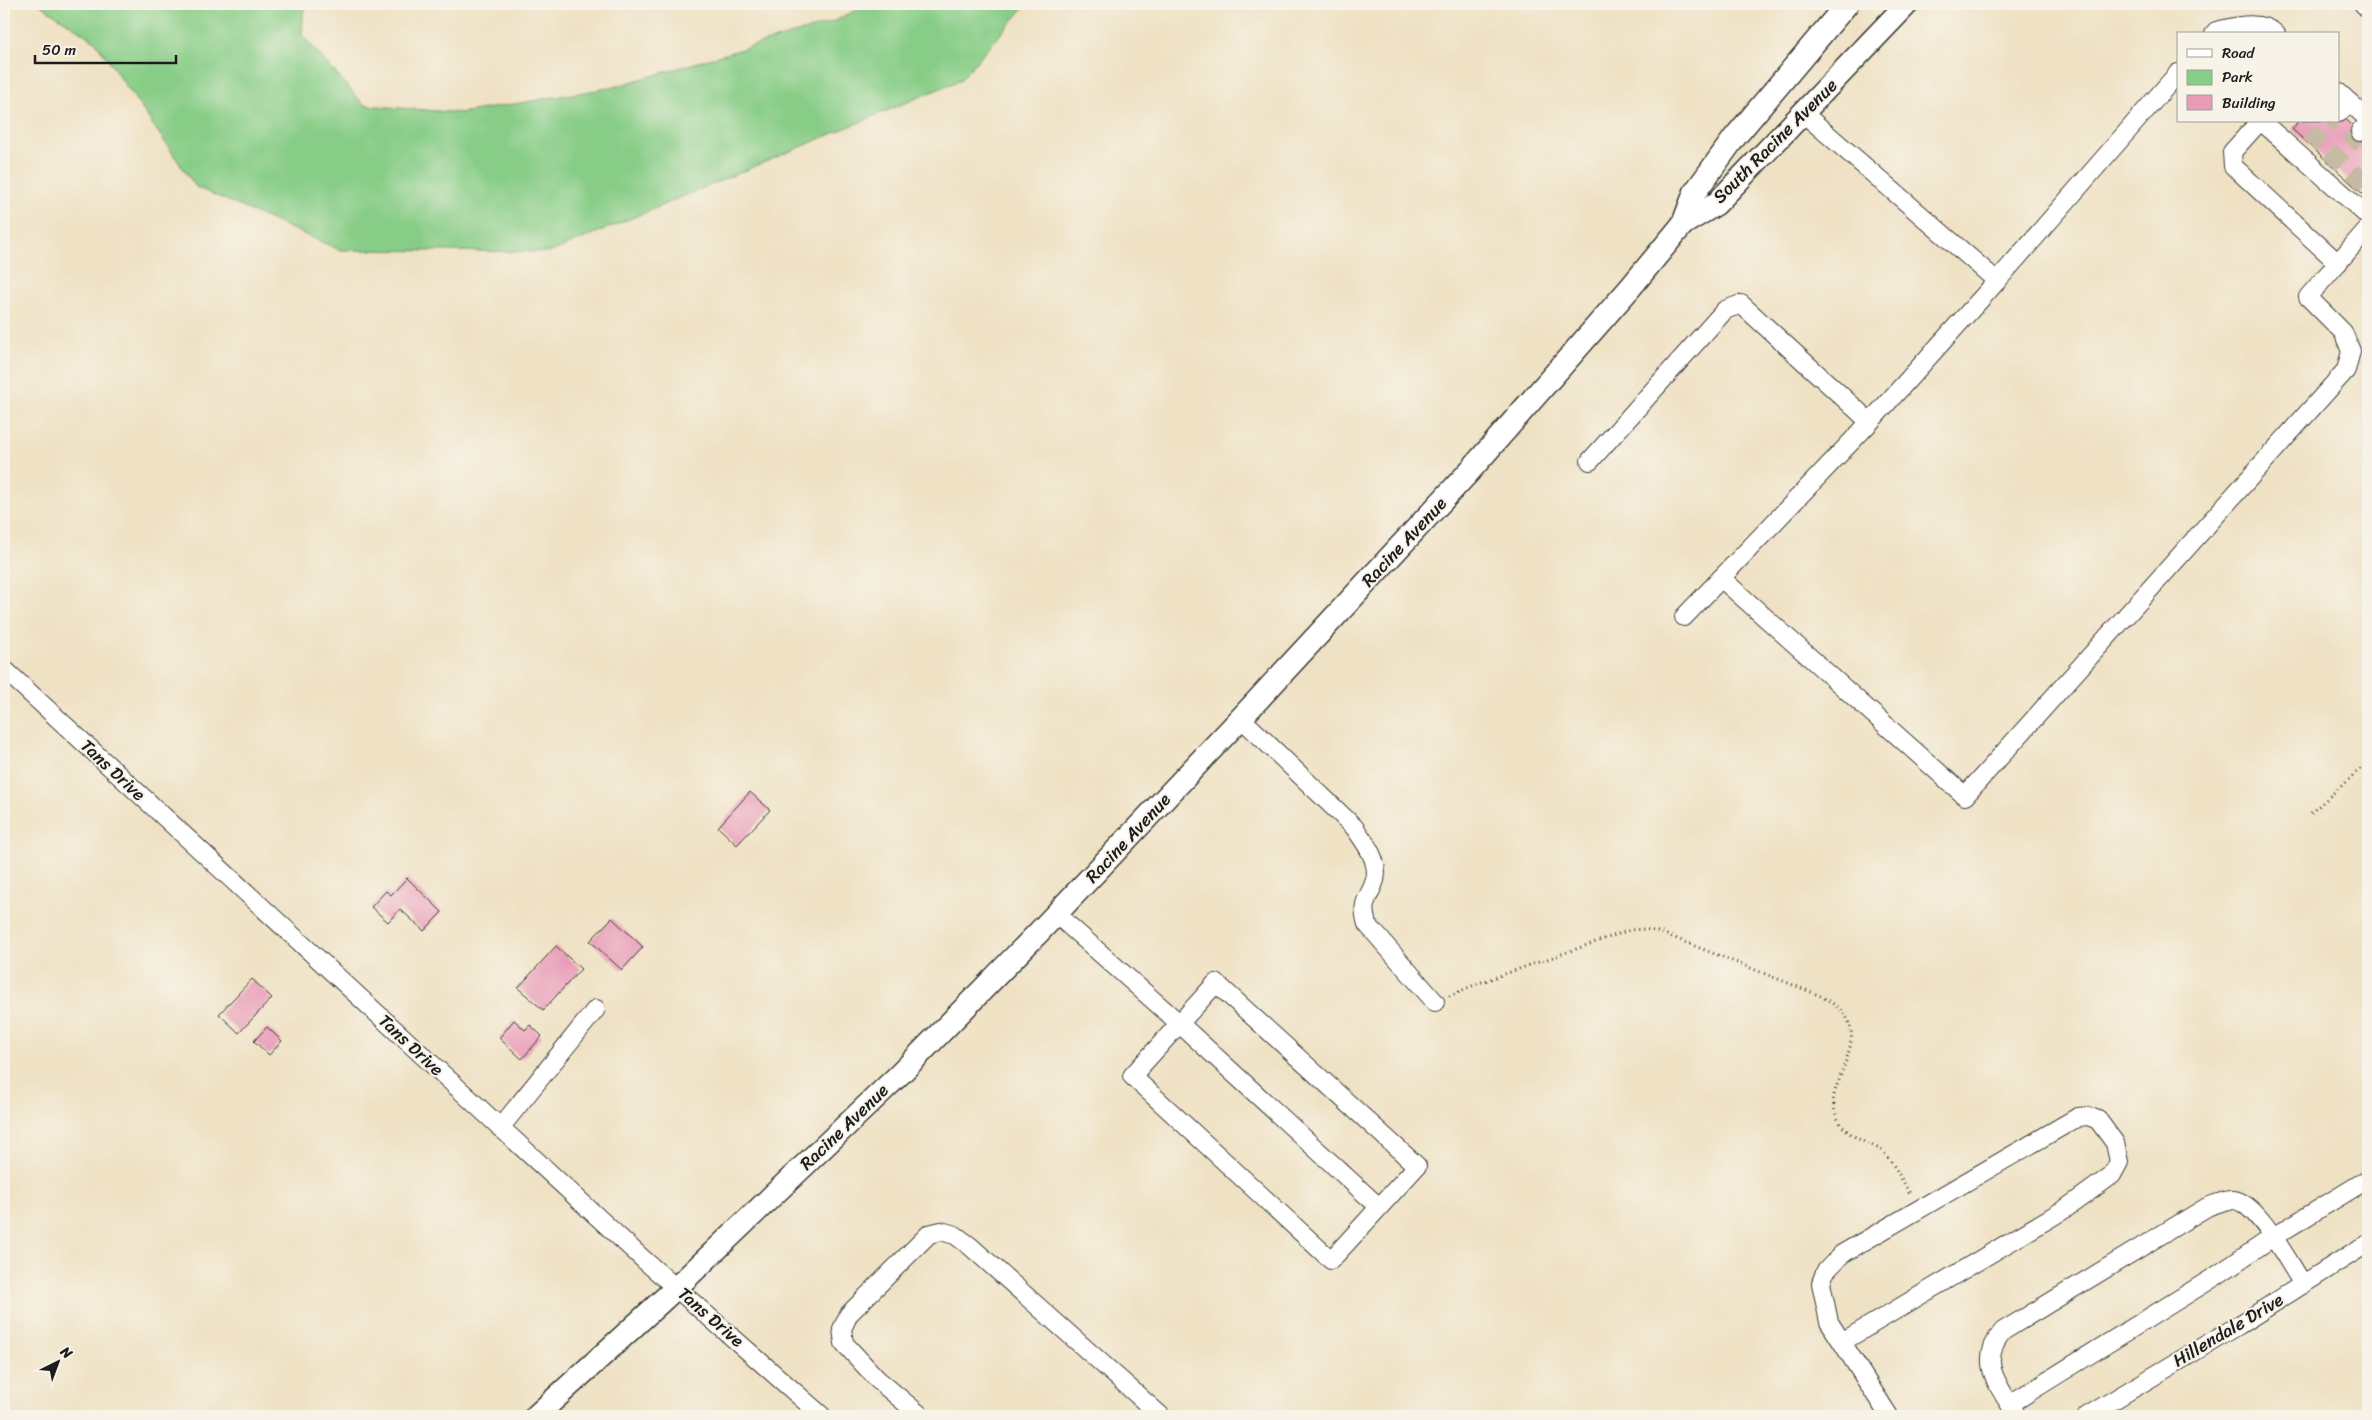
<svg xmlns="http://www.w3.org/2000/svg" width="2372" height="1420" viewBox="0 0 2372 1420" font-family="Sriracha,sans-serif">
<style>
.green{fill:#88cd87;stroke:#527452}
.building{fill:#e99bb7}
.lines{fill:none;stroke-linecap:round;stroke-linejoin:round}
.minor-tunnel{stroke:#c5baa2;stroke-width:18;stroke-dasharray:18 9;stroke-linecap:butt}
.minor-casing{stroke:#3c3a35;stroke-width:20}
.major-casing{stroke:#3c3a35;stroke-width:25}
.path{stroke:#3c3a35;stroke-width:3;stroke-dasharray:1 4;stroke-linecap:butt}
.minor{stroke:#fff;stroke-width:18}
.major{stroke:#fff;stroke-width:22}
.labels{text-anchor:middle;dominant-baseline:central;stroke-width:4;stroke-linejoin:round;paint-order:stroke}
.street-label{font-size:18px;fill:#1c1c1c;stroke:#f7f3e8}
</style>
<rect width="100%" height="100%" fill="#f7f3e8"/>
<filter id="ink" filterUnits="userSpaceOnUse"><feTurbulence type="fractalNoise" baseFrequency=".02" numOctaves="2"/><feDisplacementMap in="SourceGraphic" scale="10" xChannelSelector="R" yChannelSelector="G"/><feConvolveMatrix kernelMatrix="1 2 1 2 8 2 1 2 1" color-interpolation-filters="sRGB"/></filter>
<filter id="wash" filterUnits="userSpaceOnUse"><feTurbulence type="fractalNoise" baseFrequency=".0096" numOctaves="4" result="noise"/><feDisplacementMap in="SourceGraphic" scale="20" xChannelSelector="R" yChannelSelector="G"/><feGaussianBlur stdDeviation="1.12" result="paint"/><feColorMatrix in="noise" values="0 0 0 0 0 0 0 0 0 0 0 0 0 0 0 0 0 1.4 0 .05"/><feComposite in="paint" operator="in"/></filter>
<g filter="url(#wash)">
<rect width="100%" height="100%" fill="#efe1c3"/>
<!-- green -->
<path class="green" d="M39 4H304L302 35 364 105 461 113 614 87 833 22 868 4H1027L960 80 551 252 340 250 196 187 95 41Z"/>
<g id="blocks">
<!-- building -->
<g class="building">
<path d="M2338 112 2368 140V190L2364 195 2292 129 2299 121H2338Z"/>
<path d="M750 792 770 810 737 845 718 827Z"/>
<path d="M407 878 442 912 424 931 400 909 388 922 371 907 386 891 391 895Z"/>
<path d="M612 918 643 947 622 970 590 941Z"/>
<path d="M556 946 581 969 543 1010 518 988Z"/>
<path d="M252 979 272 998 239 1033 219 1014Z"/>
<path d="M514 1020 525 1030 530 1025 542 1036 522 1059 499 1038Z"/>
<path d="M267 1027 282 1041 269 1055 254 1041Z"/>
</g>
</g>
</g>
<g filter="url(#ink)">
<use href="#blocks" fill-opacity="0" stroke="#3c3a35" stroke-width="1"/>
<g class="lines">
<!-- minor-tunnel -->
<g class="minor-tunnel">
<path d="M2309 145 2332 121"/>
<path d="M2330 164 2360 132"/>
<path d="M2353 184 2368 167"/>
</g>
<!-- minor casing -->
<g class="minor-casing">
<g id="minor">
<path d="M2363 4 2368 9"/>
<path d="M2214 34 2216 31C2234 27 2260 19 2276 34"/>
<path d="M2338 92 2368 119"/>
<path d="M2339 113 2349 102"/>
<path d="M2260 121 2232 152 2233 166 2338 263"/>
<path d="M2261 121 2368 216"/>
<path d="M2360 132 2368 123"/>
<path d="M1997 281 2178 73"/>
<path d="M1590 461 1725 310 1741 304 1870 422 1997 281 1803 113"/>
<path d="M1721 578 1965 796 2346 370 2351 351 2343 332 2308 297 2368 228"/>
<path d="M1684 617 1870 422"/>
<path d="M4 669 643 1259 822 1416"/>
<path d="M1241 718 1354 827C1364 841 1380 861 1375 880 1369 900 1360 900 1367 924L1435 1002"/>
<path d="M1056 914 1180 1024 1379 1207"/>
<path d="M1216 983 1417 1166 1331 1260 1132 1076Z"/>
<path d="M500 1128 596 1009"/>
<path d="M1842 1342 2065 1209 2112 1175 2119 1162 2115 1143 2098 1120 2088 1116 2078 1117 1842 1254 1825 1272 1821 1283 1829 1322 1889 1416"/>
<path d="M2010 1404 2216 1276 2273 1237 2368 1179"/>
<path d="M921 1416 877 1379 844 1343 842 1329 849 1314 929 1234 941 1231 955 1235 970 1246 1161 1416"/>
<path d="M2017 1416C2000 1387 1976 1362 2003 1331L2207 1207C2214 1205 2225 1199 2233 1200 2257 1201 2290 1265 2303 1284"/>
<path d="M2087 1416 2239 1325 2368 1243"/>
</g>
</g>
<!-- major casing -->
<g class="major-casing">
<g id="major">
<path d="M1683 224 1716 204 1907 4"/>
<path d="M536 1416 677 1287 900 1074 1039 932 1241 718 1467 474 1630 288 1683 224 1695 192 1735 137 1847 4"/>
</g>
</g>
<!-- path -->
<g class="path">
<path d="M2311 813 2368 762"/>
<path d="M1449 996 1479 983 1630 930 1645 929 1662 933 1821 996C1864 1020 1853 1041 1839 1080 1836 1088 1832 1097 1834 1106 1837 1128 1853 1137 1871 1145 1875 1147 1881 1149 1884 1153 1895 1165 1902 1181 1911 1195"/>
</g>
<!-- minor -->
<use href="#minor" class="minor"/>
<!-- major -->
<use href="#major" class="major"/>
</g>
</g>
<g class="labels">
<!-- street labels -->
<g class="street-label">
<text transform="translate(1775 141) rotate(-45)">South Racine Avenue</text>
<text transform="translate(1404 542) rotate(-47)">Racine Avenue</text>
<text transform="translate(113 770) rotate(43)">Tans Drive</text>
<text transform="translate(1128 838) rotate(-47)">Racine Avenue</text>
<text transform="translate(411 1045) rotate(43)">Tans Drive</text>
<text transform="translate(844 1127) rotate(-44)">Racine Avenue</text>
<text transform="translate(711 1317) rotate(41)">Tans Drive</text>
<text transform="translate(2228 1330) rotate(-31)">Hillendale Drive</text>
</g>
</g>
<!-- margin -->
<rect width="2372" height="1420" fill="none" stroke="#f7f3e8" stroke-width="20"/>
<!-- legend -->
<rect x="2177" y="32" width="162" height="90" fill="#f7f3e8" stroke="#9f9d96"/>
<rect x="2187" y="49" width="25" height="8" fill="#ffffff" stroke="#9f9d96"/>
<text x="2222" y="58" font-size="15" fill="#1c1c1c">Road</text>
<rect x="2187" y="70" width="25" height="15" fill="#88cd87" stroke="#9f9d96"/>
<text x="2222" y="82" font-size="15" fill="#1c1c1c">Park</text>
<rect x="2187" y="95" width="25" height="15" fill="#e99bb7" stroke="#9f9d96"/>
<text x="2222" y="108" font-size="15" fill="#1c1c1c">Building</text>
<!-- north arrow -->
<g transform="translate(58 1362) rotate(42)" stroke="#f7f3e8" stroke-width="4" paint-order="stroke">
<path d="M0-4L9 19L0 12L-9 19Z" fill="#1c1c1c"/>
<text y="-8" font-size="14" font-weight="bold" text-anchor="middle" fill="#1c1c1c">N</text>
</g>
<!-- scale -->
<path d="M35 55v8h141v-8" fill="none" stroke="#1c1c1c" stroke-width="2.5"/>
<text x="42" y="55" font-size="15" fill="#1c1c1c" stroke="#f7f3e8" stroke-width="4" paint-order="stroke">50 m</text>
</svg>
